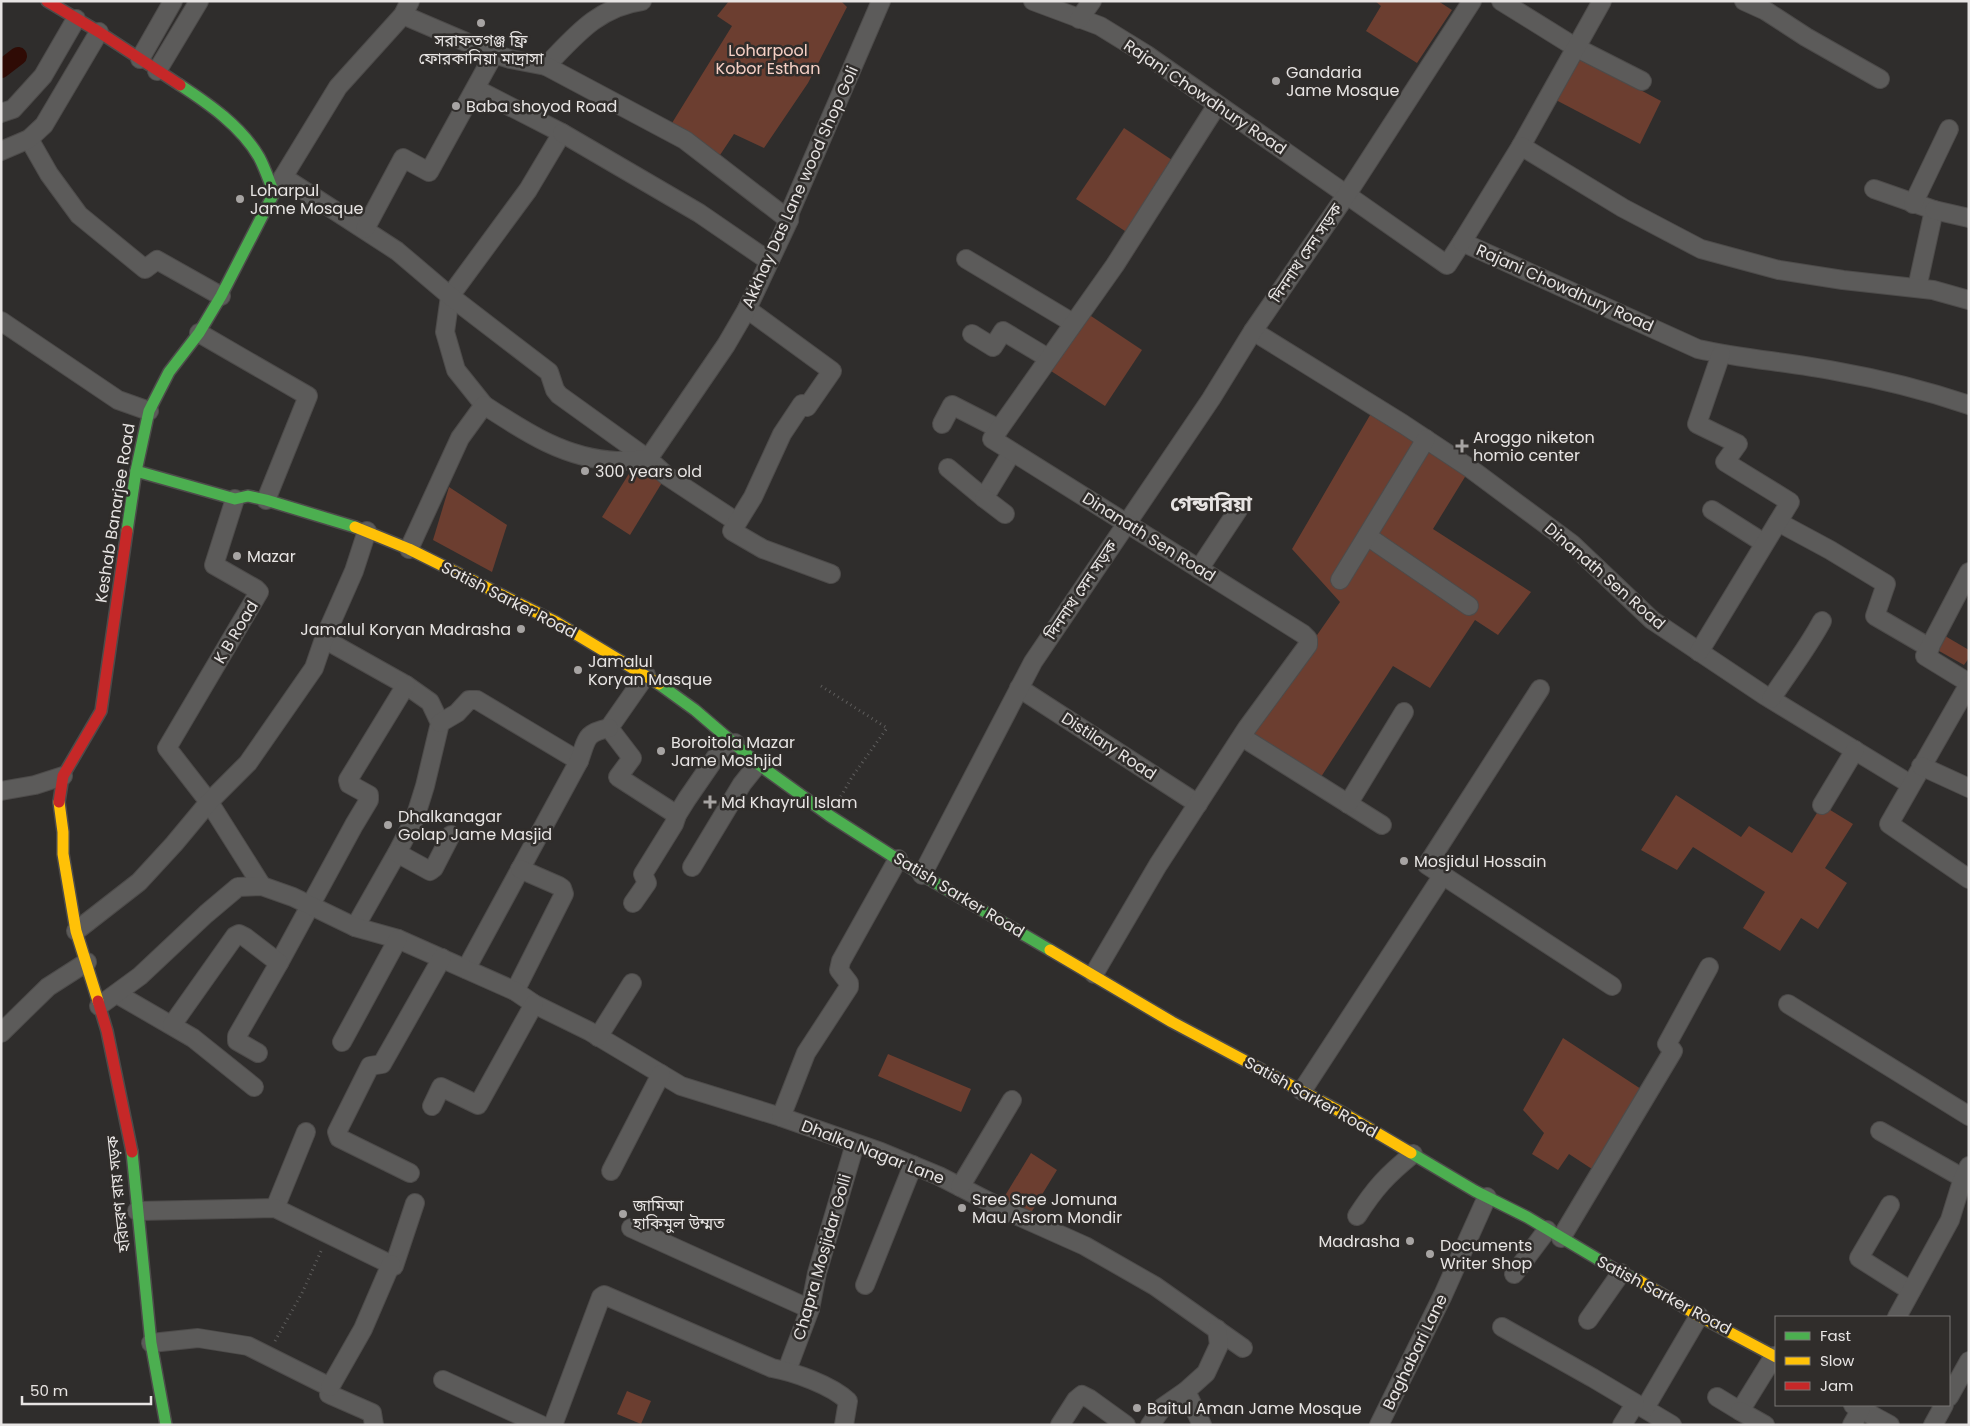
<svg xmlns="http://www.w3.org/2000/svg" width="1970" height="1426" viewBox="0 0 1970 1426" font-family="Poppins,'Noto Sans Bengali',sans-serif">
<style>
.green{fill:#6c3e30}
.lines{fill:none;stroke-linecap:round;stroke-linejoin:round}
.canal{stroke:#2f0b05;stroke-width:18}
.street-casing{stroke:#4d4b4a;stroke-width:20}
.fast-casing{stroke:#4d4b4a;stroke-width:14}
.slow-casing{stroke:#4d4b4a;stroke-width:14}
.jam-casing{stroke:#4d4b4a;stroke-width:14}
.path{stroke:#5e5d5c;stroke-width:3;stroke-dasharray:1 4;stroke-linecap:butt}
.street{stroke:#5c5b5a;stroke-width:18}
.fast{stroke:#4caf50;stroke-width:11}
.slow{stroke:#ffc107;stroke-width:11}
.jam{stroke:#c62828;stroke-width:11}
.poi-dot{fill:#a7a4a3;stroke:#302d2b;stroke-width:2}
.labels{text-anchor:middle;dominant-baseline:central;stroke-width:5;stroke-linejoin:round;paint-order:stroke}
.poi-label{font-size:16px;fill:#e7e4e3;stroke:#302d2b;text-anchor:start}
.park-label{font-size:16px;fill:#f6d0c5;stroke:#302d2b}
.street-label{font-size:16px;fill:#e7e4e3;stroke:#302d2b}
.district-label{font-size:21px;font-weight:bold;fill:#e7e4e3;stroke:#302d2b}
</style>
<rect width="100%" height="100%" fill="#2f2d2c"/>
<!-- green -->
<g class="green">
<path d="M729 1H841L847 7 808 83 764 148 734 134 720 155 672 123 732 26 717 16Z"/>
<path d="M1375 1H1438L1452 10 1417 63 1366 31 1381 6Z"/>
<path d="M1577 56 1661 101 1640 144 1554 99Z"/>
<path d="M1124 128 1175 162 1128 233 1076 199Z"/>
<path d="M1088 314 1142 350 1105 406 1051 371Z"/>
<path d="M1373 410 1468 472 1433 529 1531 592 1498 635 1475 620 1430 688 1393 666 1319 780 1249 733 1340 602 1292 549Z"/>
<path d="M635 464 663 481 630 535 602 517Z"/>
<path d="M449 487 507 525 492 572 433 540Z"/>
<path d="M1940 633 1969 650V658L1964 665 1932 647Z"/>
<path d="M1676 795 1741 837 1749 826 1792 853 1822 805 1853 824 1825 868 1847 883 1818 929 1801 918 1780 951 1743 928 1765 892 1693 847 1677 870 1641 850Z"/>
<path d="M1563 1038 1641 1089 1592 1169 1569 1154 1558 1170 1532 1154 1544 1133 1523 1110Z"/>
<path d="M888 1054 971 1089 961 1112 878 1076Z"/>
<path d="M1031 1153 1057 1170 1029 1216 1003 1199Z"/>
<path d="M627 1391 651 1401 641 1424 617 1414Z"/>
</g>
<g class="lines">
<!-- canal -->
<path class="canal" d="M1 69 18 56"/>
<!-- street casing -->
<g class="street-casing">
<g id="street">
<path d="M1033 1 1100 26 1147 55 1447 265 1462 242 1698 349C1743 359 1789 362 1835 371 1880 379 1925 390 1969 405"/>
<path d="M1501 1 1575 47 1642 81"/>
<path d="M1744 1 1766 11 1806 37 1880 79"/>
<path d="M403 15 494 54 510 59 546 66C575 36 598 7 642 1"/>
<path d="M1079 19 1092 1"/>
<path d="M140 59 173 1"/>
<path d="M546 66 685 140 789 220"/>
<path d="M157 71 199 1"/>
<path d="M476 89 562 133 528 190 450 296 445 332 456 370 484 405"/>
<path d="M1 113 13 109 43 76 76 19"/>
<path d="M562 133 699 213 769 261"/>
<path d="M29 139 49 174 79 215 145 269 157 260 221 296"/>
<path d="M1521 146 1602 1"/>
<path d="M1 151 29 139 44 125 99 32"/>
<path d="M283 177 397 251 450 296 549 372 555 390 559 395 648 459 667 476 737 522"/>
<path d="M277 187 338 87 403 15 410 1"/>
<path d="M1874 189 1934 210 1917 288"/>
<path d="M1913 204 1949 129"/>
<path d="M1934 210 1969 218"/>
<path d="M365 229 403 158 429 172 494 54"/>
<path d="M1462 242 1521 146 1623 208 1701 249 1779 270 1843 280 1933 290 1969 300"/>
<path d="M966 259 1073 323"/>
<path d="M747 309 832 371 807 407 802 404 782 434 753 497 732 531 763 549 831 574"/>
<path d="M1 321 118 400 149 411"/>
<path d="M1253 331 1403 424 1471 469 1572 544 1652 620 1764 695 1910 784"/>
<path d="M199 333 308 396 266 500"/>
<path d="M972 334 993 347 1003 331 1048 358"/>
<path d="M942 424 952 405 999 429"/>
<path d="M948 468 984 498 1012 452"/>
<path d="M984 498 1005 514"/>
<path d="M235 499 214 565 256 589 259 592 167 748 209 802 262 886"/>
<path d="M1712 510 1764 543"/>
<path d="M1778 522 1830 550 1886 584 1875 616 1930 648"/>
<path d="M1367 536 1469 606"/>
<path d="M409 549 460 438 484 405C525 432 566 459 617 461 627 461 638 460 648 459L726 345 747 309 789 220 790 212 881 1"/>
<path d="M1199 569 1238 510"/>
<path d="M1969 572 1925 656 1969 683"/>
<path d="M1340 580 1426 439"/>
<path d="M324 639 406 685 430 702 440 723 425 786 415 818 397 853 355 927"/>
<path d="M1699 652 1790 502 1725 462 1738 444 1697 424 1721 354"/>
<path d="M646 675 609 728 632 758 618 777 677 815"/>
<path d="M1969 684 1889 824 1969 879"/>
<path d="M1019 688 1198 804"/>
<path d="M1540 689 1427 865 1612 986"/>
<path d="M1771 699C1788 673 1807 649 1822 621"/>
<path d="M440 723 457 713 469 700H477L579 761"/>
<path d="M1242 737 1382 825"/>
<path d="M1921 766 1969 788"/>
<path d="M1 791 35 785 63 776"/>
<path d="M1348 804 1404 712"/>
<path d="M1822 805 1855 750"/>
<path d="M397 853 430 871 434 868 451 835"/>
<path d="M692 867 742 784 758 764"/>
<path d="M922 875 1033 662 1211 399 1253 331 1347 194 1472 1"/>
<path d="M633 903 647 883 643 874 674 824 677 815 687 799 720 751 725 746 735 743"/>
<path d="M76 931 139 882 174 844 209 802 248 763 314 668 324 639 354 571 367 531"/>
<path d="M279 963 354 825 369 800V795L349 784 348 780 406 685"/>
<path d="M466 969 579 761C587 740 584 733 609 728"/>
<path d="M1094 974 1158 865 1247 728 1308 645V639L1303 634 992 439 1115 265 1217 105"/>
<path d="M515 991 564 894 562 888 559 886 520 869"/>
<path d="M117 994 193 1038 254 1087"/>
<path d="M1788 1004 1969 1116"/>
<path d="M99 1006 140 976 206 914 238 887 262 886 293 897 355 927 398 939 515 991 534 1004 589 1031 681 1086 781 1117 881 1152 939 1176 1007 1211 1085 1246 1155 1286 1243 1348"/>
<path d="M172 1025 235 936 239 934 245 937 279 963 237 1036V1041L258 1053"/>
<path d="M1 1033 48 987 87 962"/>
<path d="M598 1037 632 983"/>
<path d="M342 1042 398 939"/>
<path d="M1302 1091 1443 875"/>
<path d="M432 1106 441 1087 478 1105 534 1004"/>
<path d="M781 1117 806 1053 849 987V983L839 970 841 961 898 859"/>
<path d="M1880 1131 1963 1178"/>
<path d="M611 1171 661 1074"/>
<path d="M410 1173 339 1138 337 1132 370 1066 382 1064 442 958"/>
<path d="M960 1187 1012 1100"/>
<path d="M1890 1205 1859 1258 1911 1291"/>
<path d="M275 1208 306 1132"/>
<path d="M137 1211 275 1208 394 1266 415 1203"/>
<path d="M1357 1216C1375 1188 1387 1175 1413 1154"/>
<path d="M631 1228 810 1309"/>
<path d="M1561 1238 1673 1051 1667 1044 1709 967"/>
<path d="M1514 1274 1547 1230"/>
<path d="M865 1285 913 1165"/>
<path d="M1897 1317 1950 1220 1963 1178 1969 1166"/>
<path d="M1588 1320 1621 1273"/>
<path d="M1502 1327 1593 1378 1672 1425"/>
<path d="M151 1343 198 1338 248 1346 330 1387 329 1394 331 1395 372 1413 374 1425"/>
<path d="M787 1370 810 1309 817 1273 855 1144"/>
<path d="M443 1380 541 1425"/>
<path d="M330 1387 363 1329 391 1264"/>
<path d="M1186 1391 1202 1425"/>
<path d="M1717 1397 1740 1411 1774 1356"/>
<path d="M1949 1397 1969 1361"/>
<path d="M1853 1405 1890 1425"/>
<path d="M1645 1408 1699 1316"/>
<path d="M1740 1411 1765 1425"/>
<path d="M553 1425 601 1297 604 1295 772 1368C794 1372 831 1385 848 1401L844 1425"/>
<path d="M1060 1425 1076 1400 1082 1395 1090 1399 1126 1425"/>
<path d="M1150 1425 1163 1407 1186 1391 1206 1373 1219 1345 1217 1329"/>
<path d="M1379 1425 1443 1295 1487 1197"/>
<path d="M1622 1425 1635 1404"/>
<path d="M1852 1425 1861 1409"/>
<path d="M1933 1425 1944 1405"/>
</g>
</g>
<!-- fast casing -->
<g class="fast-casing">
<g id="fast">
<path d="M136 471 235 499 248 496 266 500 355 527"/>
<path d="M127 531 136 471 149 411 169 372 199 333 221 296 274 193C269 181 265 168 259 157 241 126 209 104 180 85"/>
<path d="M659 684 695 710 758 764 830 816 922 875 1050 950"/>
<path d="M132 1152 151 1343 166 1425"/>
<path d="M1411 1153 1475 1191 1527 1217 1621 1273 1638 1280"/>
</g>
</g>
<!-- slow casing -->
<g class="slow-casing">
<g id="slow">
<path d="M355 527 409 549 556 622 659 684"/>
<path d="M59 802 63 832V854L76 931 98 1001"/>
<path d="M1050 950 1172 1022 1343 1113 1411 1153"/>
<path d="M1638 1280 1699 1316 1776 1357"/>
</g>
</g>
<!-- jam casing -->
<g class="jam-casing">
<g id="jam">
<path d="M47 1 99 32 180 85"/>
<path d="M59 802 63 776 101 711 127 531"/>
<path d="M98 1001 107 1031 132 1152"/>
</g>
</g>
<!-- path -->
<g class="path">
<path d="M821 686 887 728 852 777 840 798"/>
<path d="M275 1341 302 1293 322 1249"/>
</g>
<!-- street -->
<use href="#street" class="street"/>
<!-- fast -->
<use href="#fast" class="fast"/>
<!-- slow -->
<use href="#slow" class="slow"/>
<!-- jam -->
<use href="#jam" class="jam"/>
</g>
<!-- markers -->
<g class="poi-dot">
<circle cx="481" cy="23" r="5"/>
<circle cx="1276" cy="81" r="5"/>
<circle cx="456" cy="106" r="5"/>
<circle cx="240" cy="199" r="5"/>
<path d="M1459.5 438.5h5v5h5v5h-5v5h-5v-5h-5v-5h5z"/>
<circle cx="585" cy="471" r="5"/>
<circle cx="237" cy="556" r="5"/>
<circle cx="521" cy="629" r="5"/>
<circle cx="578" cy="670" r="5"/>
<circle cx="661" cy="751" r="5"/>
<path d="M707.5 794.5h5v5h5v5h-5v5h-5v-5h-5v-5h5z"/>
<circle cx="388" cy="825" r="5"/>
<circle cx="1404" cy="861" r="5"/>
<circle cx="962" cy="1208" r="5"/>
<circle cx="623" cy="1214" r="5"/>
<circle cx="1410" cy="1241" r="5"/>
<circle cx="1430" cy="1254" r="5"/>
<circle cx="1137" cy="1408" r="5"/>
</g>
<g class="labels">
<!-- poi labels -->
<g class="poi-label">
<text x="481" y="40" text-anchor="middle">সরাফতগঞ্জ ফ্রি<tspan x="481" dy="18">ফোরকানিয়া মাদ্রাসা</tspan></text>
<text x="1286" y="72">Gandaria<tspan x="1286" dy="18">Jame Mosque</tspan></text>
<text x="466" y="106">Baba shoyod Road</text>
<text x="250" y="190">Loharpul<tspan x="250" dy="18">Jame Mosque</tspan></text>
<text x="1473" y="437">Aroggo niketon<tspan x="1473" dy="18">homio center</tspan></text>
<text x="595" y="471">300 years old</text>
<text x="247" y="556">Mazar</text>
<text x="511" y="629" text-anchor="end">Jamalul Koryan Madrasha</text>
<text x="588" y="661">Jamalul<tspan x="588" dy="18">Koryan Masque</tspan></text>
<text x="671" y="742">Boroitola Mazar<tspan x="671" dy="18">Jame Moshjid</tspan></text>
<text x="721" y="802">Md Khayrul Islam</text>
<text x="398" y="816">Dhalkanagar<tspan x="398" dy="18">Golap Jame Masjid</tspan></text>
<text x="1414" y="861">Mosjidul Hossain</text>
<text x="972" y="1199">Sree Sree Jomuna<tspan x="972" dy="18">Mau Asrom Mondir</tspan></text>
<text x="633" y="1205">জামিআ<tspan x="633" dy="18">হাকিমুল উম্মত</tspan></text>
<text x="1400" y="1241" text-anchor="end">Madrasha</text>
<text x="1440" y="1245">Documents<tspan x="1440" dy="18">Writer Shop</tspan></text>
<text x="1147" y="1408">Baitul Aman Jame Mosque</text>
</g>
<!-- park labels -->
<g class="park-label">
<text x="768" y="50">Loharpool<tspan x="768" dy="18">Kobor Esthan</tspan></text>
</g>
<!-- street labels -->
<g class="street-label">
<text transform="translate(1205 97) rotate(34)">Rajani Chowdhury Road</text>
<text transform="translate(800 187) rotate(-66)">Akkhay Das Lane wood Shop Goli</text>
<text transform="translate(1306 253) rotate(-56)">দিননাথ সেন সড়ক</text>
<text transform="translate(1565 288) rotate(24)">Rajani Chowdhury Road</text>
<text transform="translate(115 513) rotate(-81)">Keshab Banarjee Road</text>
<text transform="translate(1149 537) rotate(32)">Dinanath Sen Road</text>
<text transform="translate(1605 576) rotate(41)">Dinanath Sen Road</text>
<text transform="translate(1081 590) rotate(-56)">দিননাথ সেন সড়ক</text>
<text transform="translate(509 600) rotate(27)">Satish Sarker Road</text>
<text transform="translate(236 632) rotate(-59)">K B Road</text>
<text transform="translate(1109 746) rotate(33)">Distilary Road</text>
<text transform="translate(959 895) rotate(31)">Satish Sarker Road</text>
<text transform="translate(1311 1097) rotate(29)">Satish Sarker Road</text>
<text transform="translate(873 1152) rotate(21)">Dhalka Nagar Lane</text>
<text transform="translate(118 1194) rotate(-96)">হরিচরণ রায় সড়ক</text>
<text transform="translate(822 1257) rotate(-74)">Chapra Mosjidar Golli</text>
<text transform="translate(1664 1295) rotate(28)">Satish Sarker Road</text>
<text transform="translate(1415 1352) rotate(-64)">Baghabari Lane</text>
</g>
<!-- district labels -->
<g class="district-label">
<text x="1211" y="503">গেন্ডারিয়া</text>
</g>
</g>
<!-- border -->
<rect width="1970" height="1426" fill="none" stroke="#e7e4e3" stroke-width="5"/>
<!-- legend -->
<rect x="1775" y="1316" width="175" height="90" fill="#302d2b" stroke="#797675"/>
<rect x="1785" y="1332" width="25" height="8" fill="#4caf50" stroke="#797675"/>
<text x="1820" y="1341" font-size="15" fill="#e7e4e3">Fast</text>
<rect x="1785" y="1357" width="25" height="8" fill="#ffc107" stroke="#797675"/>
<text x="1820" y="1366" font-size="15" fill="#e7e4e3">Slow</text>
<rect x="1785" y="1382" width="25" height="8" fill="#c62828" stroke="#797675"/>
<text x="1820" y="1391" font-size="15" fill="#e7e4e3">Jam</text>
<!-- scale -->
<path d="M22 1396v8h129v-8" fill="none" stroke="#e7e4e3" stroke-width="2.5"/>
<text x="30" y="1396" font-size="15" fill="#e7e4e3" stroke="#302d2b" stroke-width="4" paint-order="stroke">50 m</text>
</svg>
